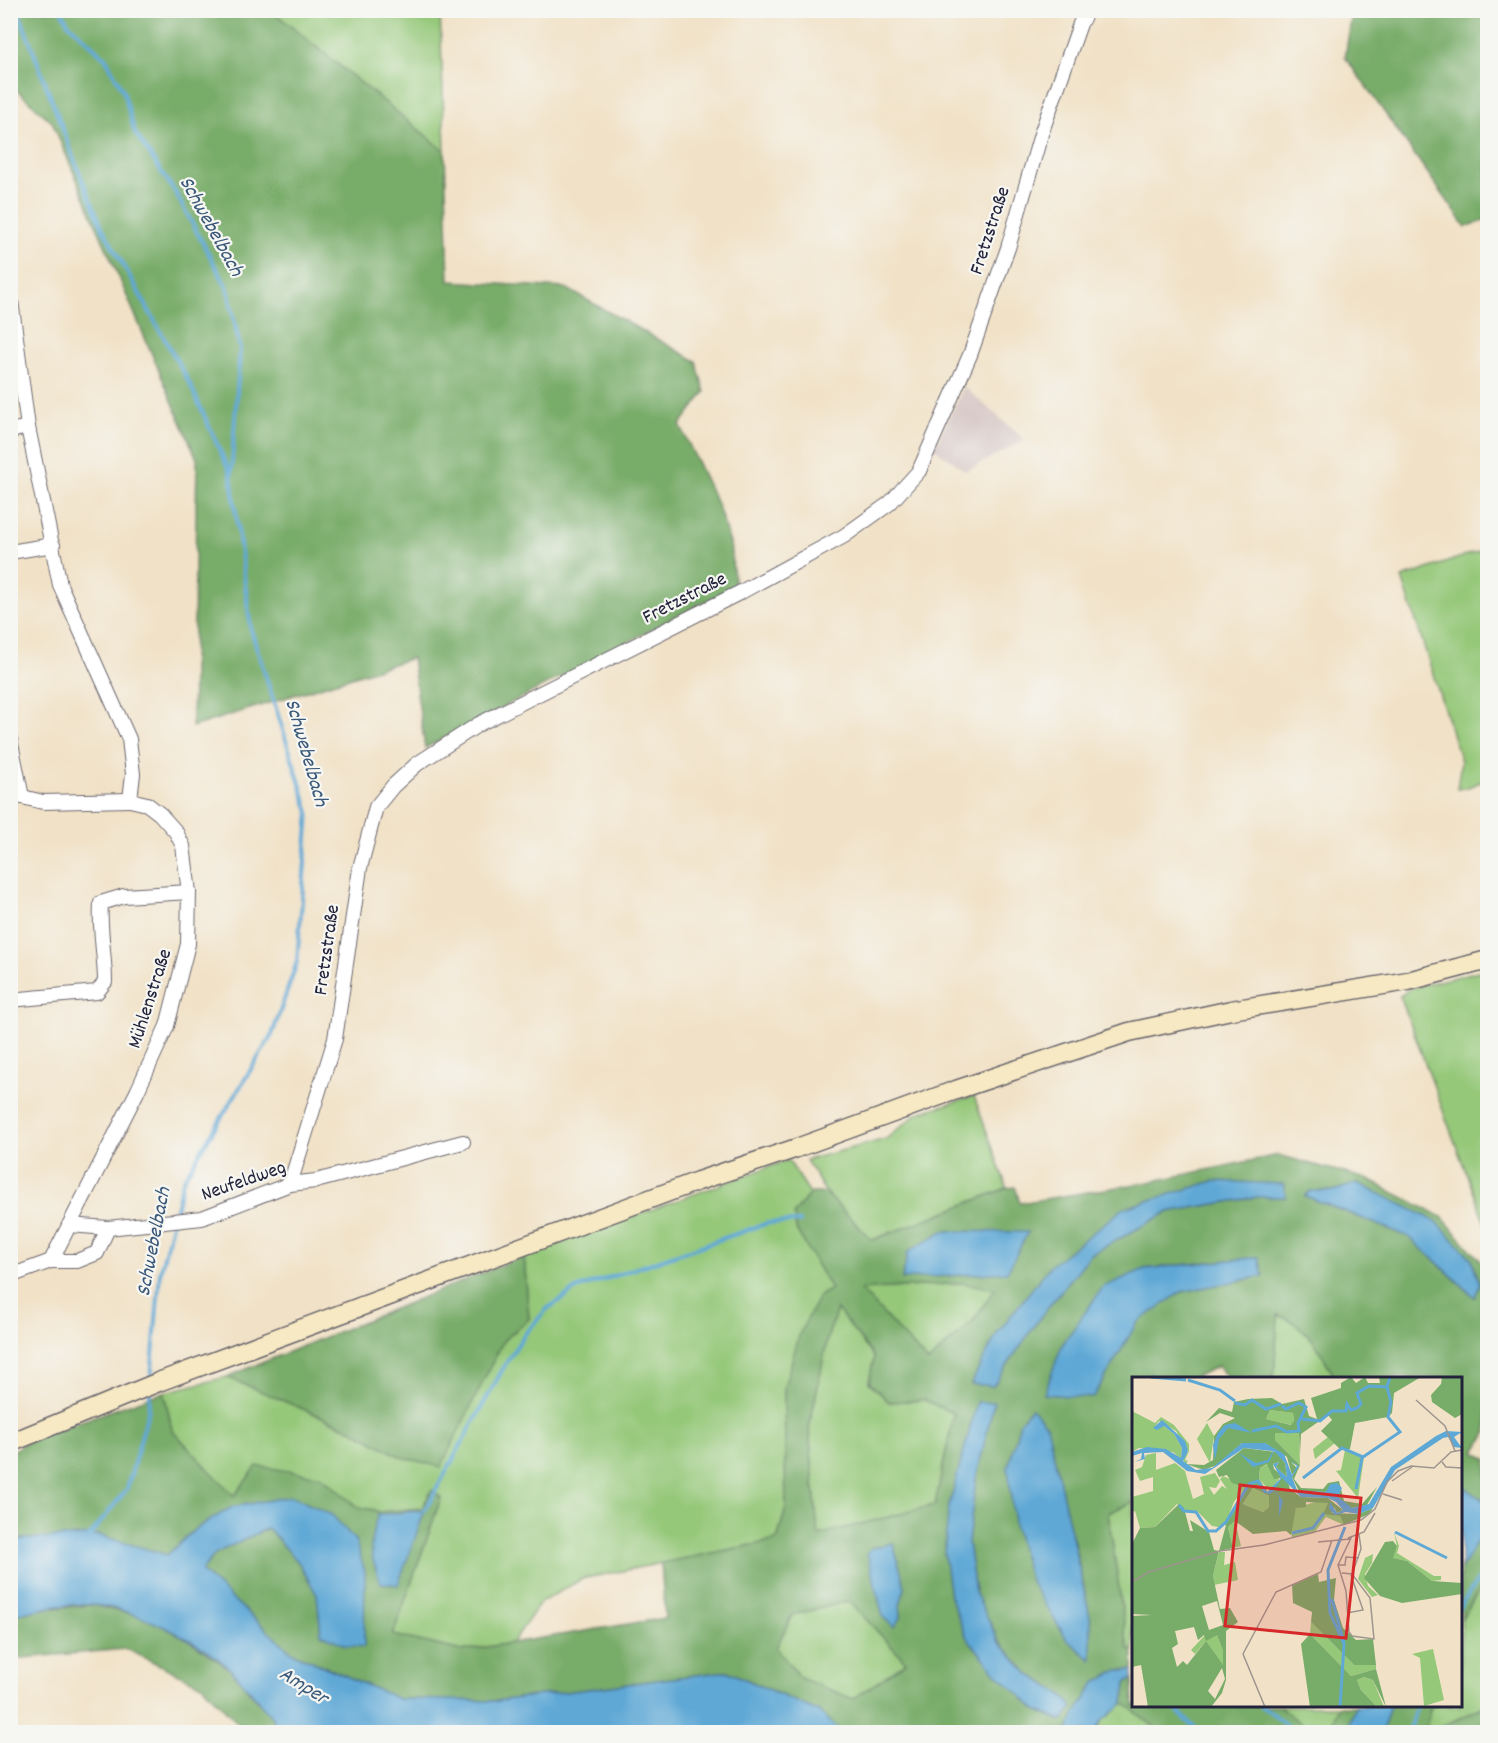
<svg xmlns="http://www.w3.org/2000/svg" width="1498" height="1743" viewBox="0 0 1498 1743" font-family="Dekko,sans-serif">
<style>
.industrial{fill:#d1bfbd}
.green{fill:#95c879;stroke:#5c755a;stroke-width:1.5}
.forest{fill:#78ac69;stroke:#4d6752;stroke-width:1.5;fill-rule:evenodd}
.water{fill:#5ea8d6;stroke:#406588;stroke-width:1.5}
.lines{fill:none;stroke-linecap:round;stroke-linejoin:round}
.stream{stroke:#5ea8d6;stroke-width:4}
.street-casing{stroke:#6a656c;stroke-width:16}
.secondary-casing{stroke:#6a656c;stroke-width:21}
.street{stroke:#fff;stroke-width:14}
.secondary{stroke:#f6e9c3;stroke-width:18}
.labels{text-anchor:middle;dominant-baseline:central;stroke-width:4.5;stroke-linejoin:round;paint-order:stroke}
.street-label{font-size:20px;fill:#22223b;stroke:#f6f6f2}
.water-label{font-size:21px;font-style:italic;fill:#3a5879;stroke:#f6f6f2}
.inset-river{fill:none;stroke:#5ea8d6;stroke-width:3}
.inset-road{fill:none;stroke:#9e958f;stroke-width:1.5}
.view{fill:#d62828;fill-opacity:0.15;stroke:#d62828;stroke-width:3}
.inset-edge{fill:none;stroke:#22223b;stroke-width:3}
</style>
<rect width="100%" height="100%" fill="#f6f6f2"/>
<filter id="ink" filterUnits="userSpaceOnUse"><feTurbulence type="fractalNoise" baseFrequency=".0167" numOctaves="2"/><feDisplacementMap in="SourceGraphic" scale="12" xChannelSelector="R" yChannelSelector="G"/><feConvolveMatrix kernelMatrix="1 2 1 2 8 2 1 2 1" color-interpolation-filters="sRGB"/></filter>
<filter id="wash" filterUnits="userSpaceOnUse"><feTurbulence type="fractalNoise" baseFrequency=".008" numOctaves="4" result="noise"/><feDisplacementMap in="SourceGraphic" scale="24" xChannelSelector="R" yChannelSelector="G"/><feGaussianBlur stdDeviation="1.35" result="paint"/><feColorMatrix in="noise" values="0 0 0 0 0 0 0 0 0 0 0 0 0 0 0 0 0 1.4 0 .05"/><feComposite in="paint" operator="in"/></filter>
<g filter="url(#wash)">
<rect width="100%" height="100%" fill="#f1e2c7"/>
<!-- industrial -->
<path class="industrial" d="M964 387 1025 440 966 471 934 448Z"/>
<!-- green -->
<g class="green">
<path d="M272 11H440L445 151Z"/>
<path d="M1487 548V779L1466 788 1457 789 1461 761 1402 578Z"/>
<path d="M1487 969V1228L1400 996 1411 988Z"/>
<path d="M974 1096 1007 1188 872 1240 826 1193 806 1160 886 1139 918 1113Z"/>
<path d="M788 1160 810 1193 794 1214 796 1229 832 1289 784 1387 786 1508 777 1540 582 1579 541 1602 512 1643 462 1651 393 1635 441 1498 431 1491 422 1508 380 1512 356 1506 321 1476 234 1497 172 1430 164 1392 227 1377 353 1430 401 1457 489 1371 503 1341 529 1319 524 1256Z"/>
<path d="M963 1283 996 1288 973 1321 928 1362 860 1290Z"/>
<path d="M837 1309 874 1357 869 1382 889 1402 925 1400 954 1413 935 1505 818 1535 809 1429 828 1336Z"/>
<path d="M1278 1314C1310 1327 1320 1350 1335 1378H1274Z"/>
<path d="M1133 1502V1651L1128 1650 1108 1513Z"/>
<path d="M1487 1578V1708L1485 1706 1430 1732H1425L1431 1706H1460L1461 1619Z"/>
<path d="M849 1601 906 1662 853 1699 800 1678 776 1648 792 1615Z"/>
<path d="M1124 1703 1161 1732H1096L1102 1721Z"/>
<path d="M1279 1706H1339L1331 1726 1310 1731Z"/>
</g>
<!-- forest -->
<g class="forest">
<path d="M1358 10 1487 11V219L1466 227 1345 57 1352 14Z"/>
<path d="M11 11H272L445 151 449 281 566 288 696 361 705 392 680 425 718 506 730 543 735 586 425 748 412 658 192 727 197 459 52 122 11 85Z"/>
<path d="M1278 1155 1367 1179 1442 1217 1487 1268V1432L1475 1452 1487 1459V1503L1466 1488 1461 1498 1460 1378H1335C1320 1350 1310 1327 1278 1315L1274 1378H1228L1218 1366 1193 1378H1134L1133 1502 1108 1513 1128 1649 1133 1651V1670H1118L1076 1713 1067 1732H842L819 1712 727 1671 496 1701 399 1699 293 1653 201 1571 216 1553 268 1528 299 1563 318 1595 321 1634 332 1515 195 1529 167 1555 98 1535 11 1540V1453L30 1439 164 1392 172 1430 234 1496 257 1466 321 1476 356 1506 380 1512 422 1508 432 1490 441 1498 393 1635 462 1651 665 1618 661 1563 777 1540 786 1508 784 1387 800 1333 819 1296 831 1289 796 1229 794 1214 810 1193H826L872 1240 1007 1188 1015 1187 1020 1203 1149 1182ZM1283 1184 1286 1197H1257L1168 1212 1091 1254 1041 1316 971 1384 998 1332 1124 1209ZM1310 1191H1334L1471 1258 1475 1297 1409 1237 1305 1196ZM1259 1257 1263 1276 1181 1292 1136 1323 1144 1269ZM963 1283 995 1289 973 1321 928 1362 861 1290ZM837 1309 874 1357 869 1382 889 1402 925 1400 954 1414 935 1505 818 1535 809 1429 828 1336ZM994 1402 976 1479 968 1542 975 1592 999 1641 1029 1674 1064 1696 966 1636 949 1506ZM1073 1538 1091 1621V1659ZM872 1548 905 1587 900 1605 901 1618ZM849 1601 906 1662 853 1699 800 1678 776 1648 792 1615Z"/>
<path d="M524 1256 529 1319 503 1341 441 1467 401 1457 353 1430 227 1377Z"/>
<path d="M1487 1524V1578L1461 1619 1460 1569Z"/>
<path d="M92 1605 144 1617 186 1638 231 1670 274 1720 272 1732H241L242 1728 202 1685 126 1649 11 1659 10 1616 40 1609Z"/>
<path d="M1133 1678 1134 1706H1279L1310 1731 1331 1726 1339 1706H1356L1346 1732H1161L1124 1703 1126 1682Z"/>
<path d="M1390 1706H1431L1425 1732H1382Z"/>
<path d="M1485 1706 1487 1708V1732H1430Z"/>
</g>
<!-- water -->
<g class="water">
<path d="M1214 1181 1283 1184 1286 1197H1257L1168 1212 1091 1254 1041 1316 993 1386 971 1384 998 1332 1050 1266 1124 1208Z"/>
<path d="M1357 1183 1436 1221 1471 1258 1480 1284 1475 1297 1409 1237 1305 1196 1310 1191H1334Z"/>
<path d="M943 1231 1028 1232 1007 1272 902 1279 908 1252Z"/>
<path d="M1259 1257 1263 1276 1181 1292 1137 1323 1093 1398 1044 1394 1062 1345 1103 1287 1144 1269Z"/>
<path d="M977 1402H994L976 1479 968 1542 975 1592 999 1642 1029 1674 1064 1696 1073 1707 1062 1721 1036 1710 997 1674 966 1636 950 1596 944 1554 949 1506Z"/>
<path d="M1031 1408 1047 1425 1091 1621V1660L1066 1638 1030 1581 1014 1523 1008 1468 1020 1422Z"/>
<path d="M1466 1488 1487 1503V1524L1461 1569V1498Z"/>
<path d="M292 1496 332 1515 355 1540 365 1571 364 1647 345 1645 321 1634 317 1595 299 1563 268 1528 216 1553 201 1571 293 1653 399 1699 496 1701 727 1671 819 1712 842 1732H301L296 1731 295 1732H272L274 1720C260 1704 247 1686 232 1671 201 1641 136 1609 92 1605 68 1603 34 1610 11 1616V1540L98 1535 167 1555 195 1529 232 1507Z"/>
<path d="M425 1510 398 1585 381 1583C370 1556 367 1544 378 1515Z"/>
<path d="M893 1543 905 1587 900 1605 901 1618 894 1627 883 1617 867 1553 872 1548Z"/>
<path d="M1118 1670H1133V1678L1126 1683 1124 1703 1102 1721 1096 1732H1067L1076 1713 1095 1683Z"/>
<path d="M1356 1706H1390L1382 1732H1346Z"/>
</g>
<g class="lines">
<!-- stream -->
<g class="stream">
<path d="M18 10 75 162 102 227 190 384 231 475"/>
<path d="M61 10 68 23 106 59 123 90 135 133 175 192 228 289 240 349 231 476 251 630 309 812 297 962 272 1035 183 1180 160 1273 151 1379"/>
<path d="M425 1510 505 1365 523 1336 547 1309 576 1289 768 1223 800 1222"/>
<path d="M87 1539 127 1489 148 1412 150 1393"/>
<path d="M1460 1607 1488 1565"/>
<path d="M1172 1706 1199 1732"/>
<path d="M1260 1706 1271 1712 1294 1732"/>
<path d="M1408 1732 1417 1706"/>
</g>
</g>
</g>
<g filter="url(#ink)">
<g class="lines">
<!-- street casing -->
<g class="street-casing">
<g id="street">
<path d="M10 293 28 427 60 585 129 739 133 774 130 800 147 804 160 814 176 832 183 846 189 892 188 944 167 1026 137 1092 51 1261"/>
<path d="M10 431 28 427"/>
<path d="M10 552 53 545"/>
<path d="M10 739 22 797"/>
<path d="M10 794 43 802 130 800"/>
<path d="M10 1000 97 992 105 982C105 956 99 929 101 903L124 896 189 892"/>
<path d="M290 1184 335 1039 360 868 376 807 393 786 417 764 479 724 741 592 844 536 890 503 919 471 970 355 1008 248 1041 134 1080 24 1087 10"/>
<path d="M69 1225 108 1228 202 1218 290 1184 316 1181 463 1142"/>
<path d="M10 1276 51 1261H77L97 1253 108 1228"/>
</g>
</g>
<!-- secondary casing -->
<g class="secondary-casing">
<path id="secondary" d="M10 1443 161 1381 698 1181 794 1149 956 1090 1129 1032 1231 1010 1408 981 1488 960"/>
</g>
<!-- street -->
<use href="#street" class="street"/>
<!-- secondary -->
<use href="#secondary" class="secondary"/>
</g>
</g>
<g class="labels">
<!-- street labels -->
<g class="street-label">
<text transform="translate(991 231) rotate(-72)">Fretzstraße</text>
<text transform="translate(685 599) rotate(-27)">Fretzstraße</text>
<text transform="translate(328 950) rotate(-82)">Fretzstraße</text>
<text transform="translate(151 999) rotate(-72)">Mühlenstraße</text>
<text transform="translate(244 1182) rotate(-19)">Neufeldweg</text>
</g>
<!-- water labels -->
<g class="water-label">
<text transform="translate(210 227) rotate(61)">Schwebelbach</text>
<text transform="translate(305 753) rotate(74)">Schwebelbach</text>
<text transform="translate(155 1242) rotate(-79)">Schwebelbach</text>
<text transform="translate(303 1687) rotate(32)">Amper</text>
</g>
</g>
<!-- overview -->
<g transform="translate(1132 1377)">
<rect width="330" height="330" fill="#f1e2c7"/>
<path d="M138 33 161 36 162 44 160 48 134 42ZM0 34 23 46 29 40 42 48 57 67V74L53 83 56 84 54 87 51 83 56 74 44 54 27 44 22 51 32 49 42 57 50 71 49 82 41 75 7 71 0 75ZM75 46 82 59 78 86 65 62ZM151 54 167 56 168 88 143 63V55ZM196 60 203 66 183 82 181 72ZM260 60 232 80 226 121 204 94 209 93 213 73 231 79ZM24 76V93L43 86 53 94 61 122 72 117 68 100 83 96 88 104 84 111 77 110 82 118 90 109 95 112 88 102 91 99 114 109 102 125 95 143 87 150 80 149 65 134 53 133 45 127 23 150 8 151 3 134 0 135V120L21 114V100L8 104 3 93 10 90 14 78ZM136 87 147 102 138 114 127 102 128 91ZM121 111 137 119V130L131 135 111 127ZM186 124 196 126 193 136 208 139 212 148 194 140 182 156 160 161 158 150 164 131ZM103 144 109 169 101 171 96 150ZM262 155 267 169 265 176 302 199H309V203L300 204 275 184 260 181 265 169ZM87 175H93L92 188 103 185 106 203 82 208 81 199ZM241 177 240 186 233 197 236 209 246 218 240 220 226 202 233 181ZM179 245 222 288H244V292L219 299 178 257ZM73 258H85L91 274V291L74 264 63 277 59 273ZM301 272 312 323 292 329 288 281 280 277ZM232 300 241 303 252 330H245L229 313 225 303Z" fill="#95c879"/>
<path d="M219 0 224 6 233 0 236 6H248L247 0H289L262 16 260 36 256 40 223 46 218 72H208L189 54 200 43 196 38 169 57 168 78 167 56H143V63L168 88 162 102 169 111 191 112 196 106 207 104 212 124 230 127 245 110 235 128 220 131 213 128 206 120 205 106 194 115 167 114 160 100 166 89 159 85 165 91 160 98 155 80 133 66H110L85 88 72 93 54 87 72 88 81 83 82 59 91 47 103 41 88 36 74 45 87 31 100 35 102 25 116 22 140 21 150 27 172 22 177 39 185 42 179 21 209 11V6ZM138 33 161 36 162 44 159 48 134 42ZM310 0H330V37L323 41 300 25 299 18 309 7ZM112 71 144 75 153 86 155 100 144 90 147 85 141 87 142 92 155 102 158 112 169 120 196 121 211 133 205 136 202 130 200 136 227 137 241 131 237 137 212 148 208 139 191 137 196 126 174 125V130L164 131 159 158 154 154 121 157 103 144 96 150 101 171 87 174 81 199 88 232 98 231 106 245 94 254V303L90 316 79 330H16L9 288 0 290V239L20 238 0 237V167L8 151 23 150 47 127 52 131 58 154H61L58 143 77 155 82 173 87 174 94 148 92 147 113 110 100 106 95 98 87 100 84 93ZM135 87 142 102 149 101 137 117 127 102 128 91ZM121 111 137 119V130L131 135 111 127ZM85 224 91 248 77 253 70 229ZM62 250 66 263 72 258 74 264 55 288 51 284 45 290 40 271 46 267 43 254ZM85 258 91 274V288L74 264ZM90 291 93 302 83 322 76 314ZM261 164 265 169 261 181 275 184 300 204 330 206V217L270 226 248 219 232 201 253 165ZM186 197 187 205 204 201 202 223 211 251 224 263 241 262 244 288H222L179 245 180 235 161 226 160 208ZM178 257 219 299 244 292 254 330 241 303 232 300 225 303 229 313 245 330H178L169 267Z" fill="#78ac69" fill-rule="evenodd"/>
<path d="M30 43 53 64 56 74 51 84 64 93 80 91 110 66H133L152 77 160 98 165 89 157 83 167 89 160 100 165 113 194 115 198 107 205 106 210 111 206 120 220 131 237 127 259 90 304 59 314 54 330 55 322 60 330 71 322 70 316 60 311 61 263 93 241 131 227 137 214 135 203 138 197 132 198 125 205 136 211 133 204 125 196 121 169 120 150 101 142 113 151 124 147 140V120L142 114 138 117 134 116 149 101 141 87 147 85 144 90 155 100 153 86 142 74 137 85 121 90 107 76 124 86 136 83 141 74 112 71 73 97 55 94 31 75 12 76 13 82 2 85 9 82 10 76 0 79V75L15 70 34 72 49 81 50 71 42 57 32 49 25 53 21 51ZM103 46 120 56 96 51 87 62 83 83 81 68 86 56 93 48Z" fill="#5ea8d6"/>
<path class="inset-river" d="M19 0 54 3M56 3 88 13 103 24M103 26 113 28 120 23 134 32 149 27M170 42 188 44 200 34H214L215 27 219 33 225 31 229 27 225 16 237 9 255 10 258 0M120 54 144 49 155 55 167 54 166 46 174 30 167 26 154 32 150 29M171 101 210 71 231 80 268 55 256 40 259 25 255 10M224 112 230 81M47 128 52 134 64 135 76 154H84L94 145 117 107 126 104 134 116M263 155 315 181M160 156 181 151 192 136M200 222 212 266M208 330 212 267 198 236 196 193 213 150"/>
<path class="inset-road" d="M284 23 313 49 323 74M310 85 314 90 330 91M260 104 280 90M251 117 270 123M216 161 232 155 243 136M186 165 218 162M206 188H213L214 180 227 181M210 196 220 197 238 221 242 262 220 259 217 255 214 214 206 188 220 159M220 197 229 172 227 157M0 205 17 195 88 174 132 168 229 143 243 132 255 105 266 94 279 89 302 91 319 75 330 73M215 236 231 233 219 198M133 330 111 277 144 215 189 195 200 163"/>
<path class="view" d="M108 108 229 121 214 261 93 249Z"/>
<rect width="330" height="330" class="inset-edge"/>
</g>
<!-- margin -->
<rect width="1498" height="1743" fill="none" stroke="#f6f6f2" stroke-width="36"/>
</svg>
